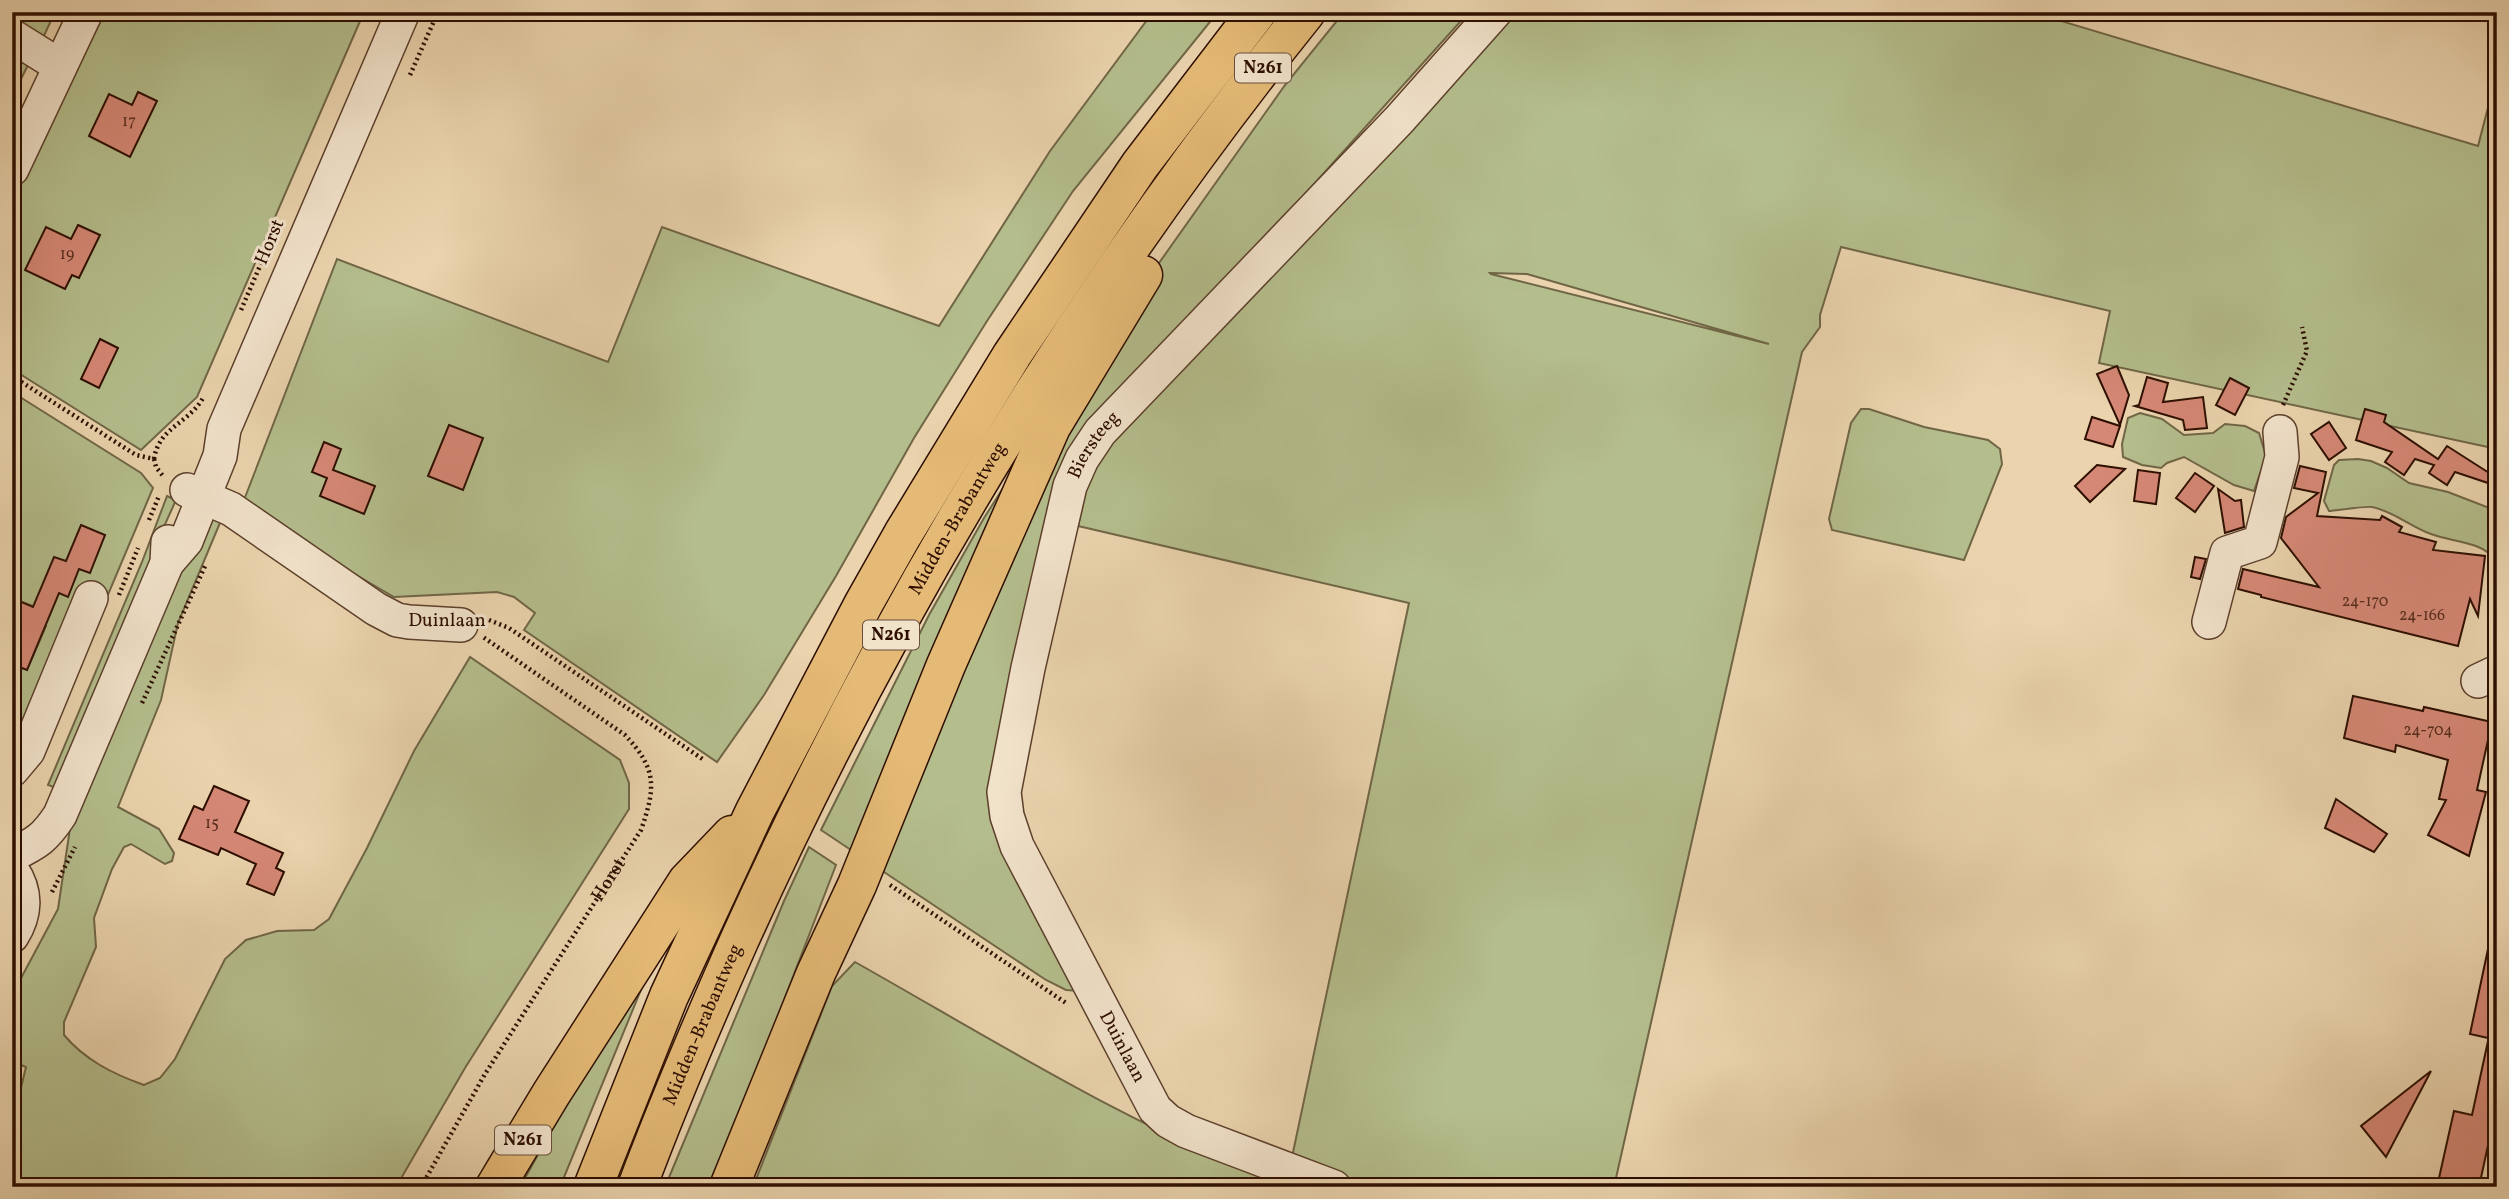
<svg xmlns="http://www.w3.org/2000/svg" width="2509" height="1199" viewBox="0 0 2509 1199" font-family="Vollkorn,serif">
<style>
.green{fill:#b4bd8c;stroke:#706646;stroke-width:2;fill-rule:evenodd}
.building{fill:#d68876;stroke:#2d0e00;stroke-width:2}
.lines{fill:none;stroke-linecap:round;stroke-linejoin:round}
.minor-casing{stroke:#5c3f2b;stroke-width:36}
.highway-casing{stroke:#2d0e00;stroke-width:41}
.path{stroke:#2d0e00;stroke-width:4.5;stroke-dasharray:2 3.5;stroke-linecap:butt}
.minor{stroke:#f1e2ca;stroke-width:33}
.highway{stroke:#e5ba76;stroke-width:38}
.labels{text-anchor:middle;dominant-baseline:central;stroke-width:6;stroke-linejoin:round;paint-order:stroke}
.number-label{font-size:16px;fill:#572c1e}
.shield{fill:#f1e2ca;stroke:#684e3d;stroke-width:2}
.shield-label{font-size:18px;font-weight:bold;fill:#2d0e00}
.street-label{font-size:19px;fill:#2d0e00;stroke:#f1e2ca}
</style>
<rect width="100%" height="100%" fill="#ead3ad"/>
<filter id="stains"><feTurbulence type="fractalNoise" baseFrequency=".00286" numOctaves="4"/><feColorMatrix values="0 0 0 0 .2 0 0 0 0 .09 0 0 0 0 .02 0 0 0 .5 -.17"/></filter>
<radialGradient id="worn" r=".72"><stop offset=".6" stop-color="#630" stop-opacity="0"/><stop offset="1" stop-color="#630" stop-opacity=".3"/></radialGradient>
<!-- green -->
<g class="green">
<path d="M12 12H55L42 40 12 22Z"/>
<path d="M105 12H364L197 397 141 450 12 369V201Z"/>
<path d="M1153 12H1218L1073 191 987 321 914 438 836 576 764 695 717 762 524 630 535 613 514 597 497 592 394 597 351 572 244 500 337 259 608 362 662 227 939 326 1050 151Z"/>
<path d="M1344 12H1469L1190 322 1099 418 991 813 1080 991 1066 990 1046 980 821 830 929 615 984 518 1033 441 1285 85Z"/>
<path d="M1503 12H2031L2478 146 2497 73V449L2099 363 2110 311 1841 247 1820 315V327L1802 352 1614 1187H1351L1291 1162 1409 603 1078 526 1092 462ZM1490 273 1527 274 1769 344 1491 274Z"/>
<path d="M12 50 30 61 12 97Z"/>
<path d="M12 392 141 473 153 488 88 642 12 758V664L27 670 46 626 29 618 33 606 12 598Z"/>
<path d="M1861 409H1869L1924 427 1988 440 2000 449 2002 464 1964 560 1832 530 1829 519 1851 423Z"/>
<path d="M2140 413 2162 419 2184 435 2213 433 2225 424 2245 426 2259 433 2266 456 2254 491 2234 485 2184 457 2167 463 2161 468 2142 465 2123 457 2122 444 2128 418Z"/>
<path d="M2358 459 2371 461 2387 468 2409 483 2448 492 2497 511V574H2494L2495 560C2483 541 2451 542 2431 534 2411 527 2393 511 2372 507 2365 506 2339 510 2329 511L2324 501 2334 465 2339 460Z"/>
<path d="M167 496 176 500 152 553 150 569 59 789 48 785 142 562Z"/>
<path d="M222 518 178 623 161 700 118 807 159 829 174 853 172 861 165 864 131 844 124 847 112 869 94 918 96 947 64 1022V1035C85 1060 113 1074 144 1085L160 1078 175 1059 225 959 246 940 277 931 314 930 329 919 367 848 414 751 470 657 620 760 629 783V809L465 1068 396 1187H12V1125L26 1067 12 1061V995L58 909 72 815 196 532 212 519Z"/>
<path d="M809 847 836 865 766 1047 708 1187H665L784 901Z"/>
<path d="M646 960 652 963 560 1187H520Z"/>
<path d="M855 962C997 1042 1136 1130 1290 1187H753L832 986Z"/>
</g>
<!-- building -->
<g class="building">
<path d="M138 92 157 101 130 157 89 136 109 94 132 105Z"/>
<path d="M78 225 100 235 79 278 72 275 65 289 25 270 46 227 71 239Z"/>
<path d="M100 339 118 348 99 388 81 379Z"/>
<path d="M2117 366 2129 395 2120 425 2097 374Z"/>
<path d="M2147 377 2168 383 2163 402 2203 397 2207 428 2185 430 2183 420 2135 406 2139 405Z"/>
<path d="M2230 378 2249 388 2235 415 2216 405Z"/>
<path d="M2365 409 2386 415 2384 422 2438 459 2447 446 2497 478V486L2455 472 2447 485 2429 473 2434 465 2415 459 2404 475 2385 462 2392 452 2356 440Z"/>
<path d="M2092 417 2120 426 2113 447 2085 439Z"/>
<path d="M2329 422 2346 448 2329 460 2311 434Z"/>
<path d="M449 425 483 438 463 490 428 476Z"/>
<path d="M324 442 341 449 333 470 375 486 364 514 320 496 327 478 312 472Z"/>
<path d="M2097 465 2125 469 2090 502 2075 486Z"/>
<path d="M2300 466 2326 472 2317 516 2380 520 2382 516 2402 527 2399 532 2436 542 2433 550 2485 556 2478 616 2470 599 2458 646 2261 597V595L2238 589 2243 569 2319 587 2281 538 2286 517 2318 493 2294 488Z"/>
<path d="M2138 470 2160 473 2156 504 2134 501Z"/>
<path d="M2195 473 2214 486 2195 512 2176 498Z"/>
<path d="M2218 489 2235 501 2241 500 2244 527 2225 533Z"/>
<path d="M81 525 105 535 90 573 79 569 68 597 59 593 27 670 12 664V598L33 607 54 557 66 561Z"/>
<path d="M2195 557 2206 559 2200 579 2191 577Z"/>
<path d="M2353 696 2423 711 2424 707 2492 722 2477 790 2486 792 2469 856 2428 835 2446 800 2439 799 2448 760 2396 745 2395 752 2344 738Z"/>
<path d="M214 786 249 801 235 832 283 853 276 868 284 872 274 895 247 884 256 864 221 848 218 855 179 839 194 806 203 810Z"/>
<path d="M2336 799 2387 834 2374 852 2325 828Z"/>
<path d="M2488 949 2497 950V1040L2470 1034Z"/>
<path d="M2488 1041 2497 1042V1104L2479 1187H2437L2454 1111 2472 1115Z"/>
<path d="M2431 1071 2386 1157 2361 1126Z"/>
</g>
<g class="lines">
<!-- minor casing -->
<g class="minor-casing">
<g id="minor">
<path d="M12 36 60 66"/>
<path d="M12 169 86 12"/>
<path d="M187 490 231 509 376 609 397 620 409 622 461 625"/>
<path d="M167 563 186 541 220 456 224 429 403 12"/>
<path d="M2209 622 2227 553 2260 542 2282 457 2280 432"/>
<path d="M2478 681 2497 672"/>
<path d="M12 770 28 751 91 598"/>
<path d="M12 855C37 843 45 838 60 815L167 563 168 542"/>
<path d="M12 870C27 892 26 914 12 936"/>
<path id="s2" d="M1334 1187 1186 1131 1168 1121 1155 1109 1017 846 1007 816 1004 792 1028 668 1070 486 1082 459 1100 432 1399 120 1495 12"/>
</g>
</g>
<!-- highway casing -->
<g class="highway-casing">
<g id="highway">
<path d="M495 1187 551 1094 687 882 732 835"/>
<path d="M593 1187 669 996 755 811 864 603 903 534 1012 355 1140 165 1257 12"/>
<path id="s3" d="M637 1187C668 1104 703 1022 739 941 888 610 1078 296 1306 12"/>
<path d="M729 1187 816 973 857 885 946 665 1051 427 1143 275"/>
</g>
</g>
<!-- path -->
<g class="path">
<path d="M410 75 438 12"/>
<path d="M241 310 272 238"/>
<path d="M12 376 136 455 154 459"/>
<path d="M2283 405 2307 351 2302 327"/>
<path d="M154 459C159 427 188 424 203 398"/>
<path d="M154 459 156 467 163 476"/>
<path d="M149 520 159 496"/>
<path d="M119 595 138 548"/>
<path d="M489 620 509 628 704 760"/>
<path d="M142 703 206 564"/>
<path d="M890 885 1066 1003"/>
<path d="M52 892 75 847"/>
<path id="s1" d="M421 1187 485 1074 641 830C656 787 657 769 625 735L483 637"/>
</g>
<!-- minor -->
<use href="#minor" class="minor"/>
<!-- highway -->
<use href="#highway" class="highway"/>
</g>
<g class="labels">
<!-- number labels -->
<g class="number-label">
<text x="129" y="122">17</text>
<text x="67" y="255">19</text>
<text x="2365" y="602">24-170</text>
<text x="2422" y="616">24-166</text>
<text x="2428" y="731">24-704</text>
<text x="212" y="824">15</text>
</g>
<!-- shield labels -->
<g class="shield">
<rect x="1235" y="53.5" width="56" height="29" rx="5"/>
<rect x="863" y="620.5" width="56" height="29" rx="5"/>
<rect x="495" y="1125.5" width="56" height="29" rx="5"/>
</g>
<g class="shield-label">
<text x="1263" y="68">N261</text>
<text x="891" y="635">N261</text>
<text x="523" y="1140">N261</text>
</g>
<!-- street labels -->
<g class="street-label">
<text transform="translate(270 242) rotate(-67)">Horst</text>
<text stroke="none"><textPath href="#s2" startOffset="910">Biersteeg</textPath></text>
<text stroke="none"><textPath href="#s3" startOffset="742">Midden-Brabantweg</textPath></text>
<text x="447" y="621">Duinlaan</text>
<text stroke="none"><textPath href="#s1" startOffset="360">Horst</textPath></text>
<text stroke="none"><textPath href="#s3" startOffset="175">Midden-Brabantweg</textPath></text>
<text transform="translate(1122 1047) rotate(62)">Duinlaan</text>
</g>
</g>
<!-- margin -->
<rect width="2509" height="1199" fill="none" stroke="#ead3ad" stroke-width="42"/>
<rect x="14" y="14" width="2481" height="1171" fill="none" stroke="#2d0e00" stroke-width="3.5"/>
<rect x="21" y="21" width="2467" height="1157" fill="none" stroke="#2d0e00" stroke-width="2"/>
<rect width="100%" height="100%" filter="url(#stains)"/>
<rect width="100%" height="100%" fill="url(#worn)"/>
</svg>
